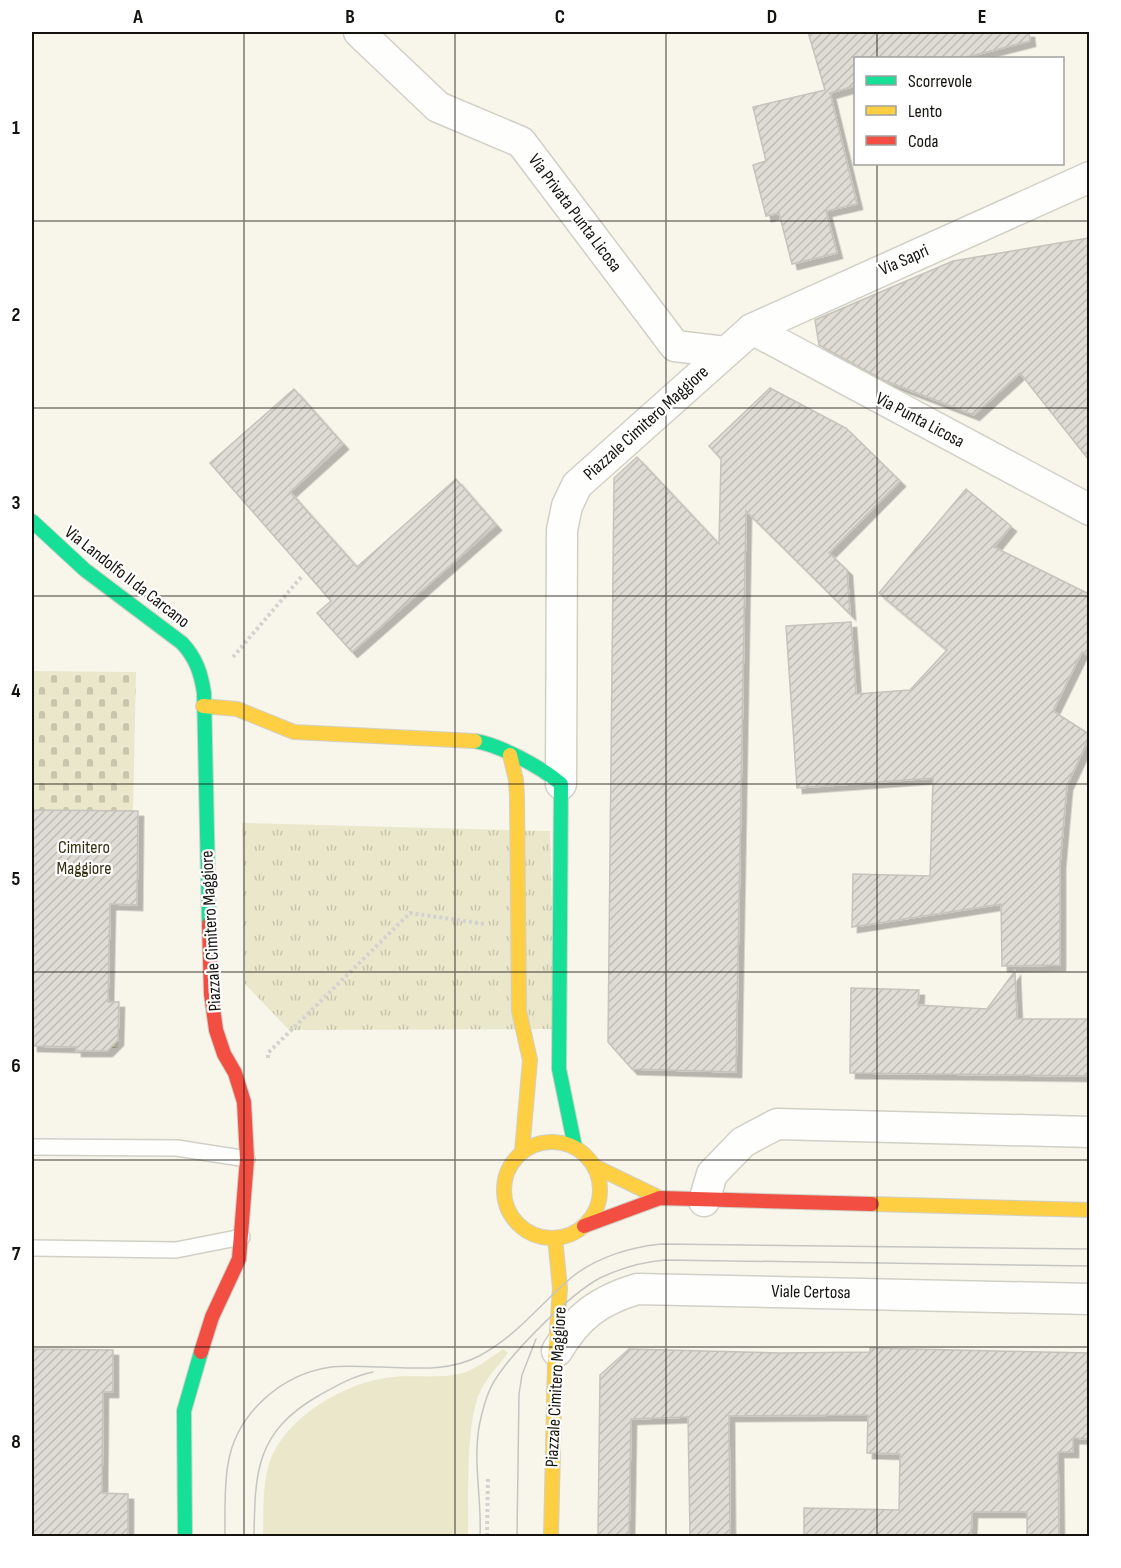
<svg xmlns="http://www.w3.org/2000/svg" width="1121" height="1568" viewBox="0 0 1121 1568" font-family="'Sofia Sans Condensed',sans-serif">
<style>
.grass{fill:url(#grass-tufts)}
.cemetery{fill:url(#cemetery-stones)}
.garden{fill:#ebe7cb}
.building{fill:url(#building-hatch);stroke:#c5c4bc;stroke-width:1.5;filter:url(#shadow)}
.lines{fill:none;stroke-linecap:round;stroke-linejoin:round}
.lane-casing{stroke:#d1d0c7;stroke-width:18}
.street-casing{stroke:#d1d0c7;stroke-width:33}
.fast-casing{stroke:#d1d0c7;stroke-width:16}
.slow-casing{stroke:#d1d0c7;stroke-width:16}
.jam-casing{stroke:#d1d0c7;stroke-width:16}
.path{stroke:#d3d2cf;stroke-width:4;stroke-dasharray:3 3;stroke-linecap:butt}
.lane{stroke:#fefefc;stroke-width:15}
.street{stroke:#fefefc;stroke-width:30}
.fast{stroke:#16e098;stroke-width:14}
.slow{stroke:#ffcf43;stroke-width:14}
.jam{stroke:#f24e42;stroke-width:14}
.tram{stroke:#c5c5c2;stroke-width:1.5}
.grid{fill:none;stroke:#15130d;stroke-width:1.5;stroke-opacity:0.55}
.labels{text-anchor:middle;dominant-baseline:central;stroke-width:4.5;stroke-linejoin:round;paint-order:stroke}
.street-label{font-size:18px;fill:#15130d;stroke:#fff}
.park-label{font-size:18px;fill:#342f10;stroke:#fff}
.neatline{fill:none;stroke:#15130d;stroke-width:2}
.grid-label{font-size:20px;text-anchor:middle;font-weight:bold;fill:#15130d}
</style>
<defs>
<pattern id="grass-tufts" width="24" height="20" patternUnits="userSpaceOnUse" patternTransform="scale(1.5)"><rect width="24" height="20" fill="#ebe7cb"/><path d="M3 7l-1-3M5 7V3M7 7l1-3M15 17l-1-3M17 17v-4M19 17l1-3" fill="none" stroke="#c9c5ad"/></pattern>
<pattern id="cemetery-stones" width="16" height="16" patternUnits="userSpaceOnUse" patternTransform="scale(1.5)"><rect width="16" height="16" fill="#ebe7cb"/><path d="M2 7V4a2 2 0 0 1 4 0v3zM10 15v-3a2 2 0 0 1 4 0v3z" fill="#c9c5ad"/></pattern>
<pattern id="building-hatch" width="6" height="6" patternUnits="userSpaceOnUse" patternTransform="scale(1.5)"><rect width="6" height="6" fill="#dedcd4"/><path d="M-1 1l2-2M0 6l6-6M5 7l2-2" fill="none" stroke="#bebcb5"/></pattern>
<filter id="shadow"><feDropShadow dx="5.5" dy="5.5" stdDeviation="0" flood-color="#0004"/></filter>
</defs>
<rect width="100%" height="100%" fill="#f8f6eb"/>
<!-- grass -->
<path class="grass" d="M242 823 550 831 555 1029 289 1030 245 984Z"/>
<!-- cemetery -->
<path class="cemetery" d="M32 636V671L136 672 133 811H138L137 905H110L108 1001 119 1002 118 1048H111L107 1051H76V1047L32 1046Z"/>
<!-- garden -->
<path class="garden" d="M503 1349 508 1353C499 1365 487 1377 481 1390 465 1421 469 1499 468 1536H263C264 1514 262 1490 268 1468 279 1422 341 1384 386 1378 410 1374 435 1379 459 1374 475 1370 490 1358 503 1349Z"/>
<!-- building -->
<g class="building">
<path d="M808 32H1029L1030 41 963 58H855V86L830 93 857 204 826 211 837 253 792 264 779 213 766 216 753 165 766 161 753 107 825 90Z"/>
<path d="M1089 238V460L1020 373 974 415 881 379 819 345 815 320 953 261Z"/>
<path d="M770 388 846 428 900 481 829 553 847 570 850 614 746 511 736 1072 632 1069 608 1042 614 478 637 457 719 544 721 459 709 446Z"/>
<path d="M294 389 343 444 290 492 357 567 456 479 496 525 352 652 317 613 331 601 210 463Z"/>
<path d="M966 489 1011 526 994 547 1089 594V656L1082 652 1053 711 1089 734V738L1067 785 1060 863V965L1002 966 1001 904 852 927 853 874 930 876 933 778 797 788 786 626 851 622 856 694 910 690 947 650 879 593Z"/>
<path d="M32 810 138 811 137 905 110 904 108 1002H119L118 1040 107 1051H76V1047L32 1046Z"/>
<path d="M1015 971 1017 1019H1089V1076L850 1073 851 988 919 990 918 1005 987 1009Z"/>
<path d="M870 1348 1089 1353V1439L1073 1438V1452H1058L1059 1536H1027V1512H972L971 1536H804V1508L899 1510 900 1454 867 1453 868 1415 729 1416 730 1536H690L688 1417 631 1419 629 1536H598L600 1375 629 1349 779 1353 870 1352Z"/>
<path d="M32 1349 113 1350V1392H103L102 1493 128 1494V1536H32Z"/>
</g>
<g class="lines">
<!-- lane casing -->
<g class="lane-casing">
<g id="lane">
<path d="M32 1147 177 1148 247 1159"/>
<path d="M32 1248 176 1250 242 1237"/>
</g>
</g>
<!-- street casing -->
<g class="street-casing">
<g id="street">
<path d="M359 32 438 107 521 142 675 346 725 352"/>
<path d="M752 329 1090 510"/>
<path d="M561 784 562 530 567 506 577 485 752 329 1090 177"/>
<path d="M704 1201 712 1174 743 1142 777 1124 1090 1132"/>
<path d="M557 1351C578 1316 598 1301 637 1289L1090 1299"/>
</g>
</g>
<!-- fast casing -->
<g class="fast-casing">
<g id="fast">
<path d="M32 521 85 570 182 643C196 658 201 673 204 693L209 924"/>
<path d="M475 741C500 745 541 767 561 784L559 1069 575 1147"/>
<path d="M185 1536 184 1411 201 1352"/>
</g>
</g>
<!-- slow casing -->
<g class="slow-casing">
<g id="slow">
<path d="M203 706 237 709 294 732 475 741"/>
<path d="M510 755 516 780 517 797 519 1011 530 1060 522 1152"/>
<circle cx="552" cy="1190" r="48"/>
<path d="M594 1166 660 1198"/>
<path d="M872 1204 1090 1210"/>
<path d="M551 1536 555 1361 560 1288 555 1238"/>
</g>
</g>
<!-- jam casing -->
<g class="jam-casing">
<g id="jam">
<path d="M584 1226 660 1198 872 1204"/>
<path d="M201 1352 212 1317 239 1259 247 1159 244 1102 235 1073 224 1054 216 1030 211 994 209 924"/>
</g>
</g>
<!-- path -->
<g class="path">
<path d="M233 657 303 575"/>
<path d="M268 1058V1053L410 913 485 924"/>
<path d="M487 1536 488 1476"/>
</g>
<!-- lane -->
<use href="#lane" class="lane"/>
<!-- street -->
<use href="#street" class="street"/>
<!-- fast -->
<use href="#fast" class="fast"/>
<!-- slow -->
<use href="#slow" class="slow"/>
<!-- jam -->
<use href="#jam" class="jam"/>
<!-- tram -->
<g class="tram">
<path d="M225 1536C225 1513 224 1487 228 1464 236 1414 281 1374 331 1367 347 1365 364 1367 381 1367 414 1368 449 1372 479 1356 516 1337 541 1303 572 1277 597 1257 631 1247 661 1244L1090 1249"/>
<path d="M254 1536C255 1471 256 1432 318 1396 336 1386 353 1376 373 1372"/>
<path d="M480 1536C482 1499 472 1459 480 1422 483 1408 487 1392 495 1380 513 1351 570 1294 600 1278 621 1268 642 1262 665 1260L1090 1266"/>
<path d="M517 1536 519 1394 522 1375 536 1339"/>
</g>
</g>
<!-- grid -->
<path class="grid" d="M244 32V1536M455 32V1536M666 32V1536M877 32V58M877 164V1536M32 221H1090M32 408H1090M32 596H1090M32 784H1090M32 972H1090M32 1160H1090M32 1347H1090"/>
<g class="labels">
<!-- street labels -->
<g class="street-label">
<text transform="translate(575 213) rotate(53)">Via Privata Punta Licosa</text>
<text transform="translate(904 260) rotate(-24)">Via Sapri</text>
<text transform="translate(920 420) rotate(28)">Via Punta Licosa</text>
<text transform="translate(646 423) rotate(-42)">Piazzale Cimitero Maggiore</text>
<text transform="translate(127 577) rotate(38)">Via Landolfo II da Carcano</text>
<text transform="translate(211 931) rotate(-93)">Piazzale Cimitero Maggiore</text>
<text transform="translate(811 1292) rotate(1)">Viale Certosa</text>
<text transform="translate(556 1387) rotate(-87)">Piazzale Cimitero Maggiore</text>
</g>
<!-- park labels -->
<g class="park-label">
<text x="84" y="847">Cimitero<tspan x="84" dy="21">Maggiore</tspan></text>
</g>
</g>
<!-- border -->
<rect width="1121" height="1568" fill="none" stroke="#ffffff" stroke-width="66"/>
<!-- legend -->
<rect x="854" y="57" width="210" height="108" fill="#ffffff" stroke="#a1a19e" stroke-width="1.5"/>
<rect x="866" y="76" width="30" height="9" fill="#16e098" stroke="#a1a19e" stroke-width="1.5"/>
<text x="908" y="87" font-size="18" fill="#15130d">Scorrevole</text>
<rect x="866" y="106" width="30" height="9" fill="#ffcf43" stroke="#a1a19e" stroke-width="1.5"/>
<text x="908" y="117" font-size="18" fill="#15130d">Lento</text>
<rect x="866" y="136" width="30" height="9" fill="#f24e42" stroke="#a1a19e" stroke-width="1.5"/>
<text x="908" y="147" font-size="18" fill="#15130d">Coda</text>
<rect x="33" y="33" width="1055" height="1502" class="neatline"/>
<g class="grid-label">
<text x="138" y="23">A</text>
<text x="350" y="23">B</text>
<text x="560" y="23">C</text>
<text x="772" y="23">D</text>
<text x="982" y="23">E</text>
<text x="16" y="134">1</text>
<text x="16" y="321">2</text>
<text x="16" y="509">3</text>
<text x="16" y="697">4</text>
<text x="16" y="885">5</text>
<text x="16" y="1072">6</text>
<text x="16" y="1260">7</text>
<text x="16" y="1448">8</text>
</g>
</svg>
